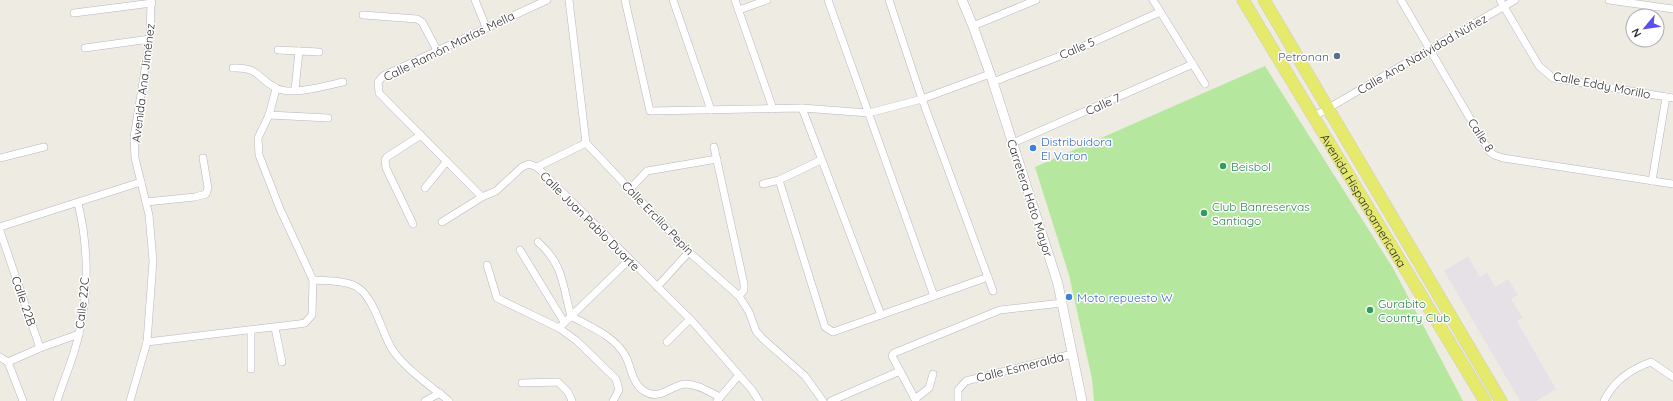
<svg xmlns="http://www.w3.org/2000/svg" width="1673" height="401" viewBox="0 0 1673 401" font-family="Quicksand,sans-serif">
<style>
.industrial{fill:#e5e1e7}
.pitch{fill:#b6e79f}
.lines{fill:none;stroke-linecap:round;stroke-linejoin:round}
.minor-casing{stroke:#b6b5c0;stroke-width:8}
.tertiary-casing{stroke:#b6b5c0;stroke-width:10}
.primary-casing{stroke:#cdcdcd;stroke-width:13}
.minor{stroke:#fff;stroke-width:7}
.tertiary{stroke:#fff;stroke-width:9}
.primary{stroke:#e5e96c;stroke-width:12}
.service-dot{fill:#5c6f8a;stroke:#fff;stroke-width:1.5}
.shop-dot{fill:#3f7fe0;stroke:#fff;stroke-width:1.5}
.leisure-dot{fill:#2e9e5b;stroke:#fff;stroke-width:1.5}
.labels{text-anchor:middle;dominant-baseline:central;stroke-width:3;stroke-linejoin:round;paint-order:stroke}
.street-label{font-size:12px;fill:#2e2e2e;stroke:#fff}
.service-label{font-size:12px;fill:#4e5e75;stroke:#fff;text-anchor:end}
.shop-label{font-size:12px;fill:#366cbe;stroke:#fff;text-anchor:start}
.leisure-label{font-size:12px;fill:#27864d;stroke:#fff;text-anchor:start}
</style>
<rect width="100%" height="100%" fill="#eeece2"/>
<!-- industrial -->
<path class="industrial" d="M1468 256 1480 277 1487 272 1495 287 1508 279 1518 295 1511 299 1523 318 1517 321 1556 389 1536 401H1520L1444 271Z"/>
<!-- pitch -->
<path class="pitch" d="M1265 66 1393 268 1463 401H1094L1092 379 1069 275 1035 167Z"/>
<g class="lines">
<!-- minor casing -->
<g class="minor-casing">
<g id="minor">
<path d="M475 0 486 27"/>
<path d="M547 0 383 76 378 82 379 93 482 197 496 191 522 167 529 164 537 167 693 322 752 390 759 401"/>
<path d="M569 0 586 143 689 252 739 296 749 312 756 331 762 338 805 376 823 401"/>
<path d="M625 0 650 111 802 108 869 113 922 99 993 291"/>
<path d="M673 0 711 110"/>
<path d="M735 0 773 109"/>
<path d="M828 0 934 296"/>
<path d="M889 0 922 99 990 74"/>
<path d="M1153 0 1205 84"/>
<path d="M1401 0 1489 151 1494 155 1503 158 1673 184"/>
<path d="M1500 0 1539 66 1553 78 1673 98"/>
<path d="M1609 0 1673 9"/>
<path d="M739 10 767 0"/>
<path d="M74 13 152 3"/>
<path d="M363 15 417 19 422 22 437 50"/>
<path d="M973 26 1036 0"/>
<path d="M85 48 150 39"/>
<path d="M278 50 319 52"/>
<path d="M233 68C260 67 256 78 276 88 291 96 326 86 343 82"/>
<path d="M993 82 1073 51 1160 12"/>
<path d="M295 90 299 51"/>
<path d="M802 108 881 315"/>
<path d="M269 115 328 118"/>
<path d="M1313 117 1515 0"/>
<path d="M1013 143 1193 64"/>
<path d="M714 147 744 284V290L739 296"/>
<path d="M0 158 44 147"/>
<path d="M537 167 586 143"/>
<path d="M779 180 825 327 833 332 988 277"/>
<path d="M1652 181 1666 97"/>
<path d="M763 184 779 180 821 160"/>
<path d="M425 188 447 161"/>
<path d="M630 189 647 171 717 159"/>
<path d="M146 202 195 197 206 194 208 188 203 158"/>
<path d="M442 222 482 197"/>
<path d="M413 224 386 168 385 160 387 157 421 135"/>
<path d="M0 227 141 182"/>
<path d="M0 231 40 348"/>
<path d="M538 242C564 265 562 284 571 316 590 327 613 335 625 355 632 368 632 387 648 393 661 399 672 385 685 384 698 384 709 392 720 397"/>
<path d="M520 250 564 322"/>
<path d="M487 265 497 298 559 328 577 341 616 379 619 390 613 401"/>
<path d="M313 280C326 281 341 280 353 285 374 293 381 332 392 349 403 367 433 388 449 401"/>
<path d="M657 287 689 252"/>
<path d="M275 328 282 362"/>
<path d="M559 328 629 260"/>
<path d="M251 330V369"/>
<path d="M147 342 299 324 305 323 312 315 313 280 280 209 259 155 258 138 269 115 276 89"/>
<path d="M667 342 690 319"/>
<path d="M0 357 8 362 23 401"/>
<path d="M8 362 40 348 79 334"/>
<path d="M522 383 558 382 568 392 572 401"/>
<path d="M915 399 929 388 933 374"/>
<path d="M57 401C64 379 74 357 79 334 89 291 88 245 78 203"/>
<path d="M130 401 147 342 153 261 149 215 135 158 134 137 150 39 151 0"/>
<path d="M425 401 440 393"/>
<path d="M717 401 739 375"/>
<path d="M831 401 900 371"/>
<path d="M916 401 892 356 894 353 1000 310 1062 303"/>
<path d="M958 401V390L966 381 1072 354"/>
<path d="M1604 401C1613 382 1631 369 1651 362L1673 377"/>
</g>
</g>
<!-- tertiary casing -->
<g class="tertiary-casing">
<path id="tertiary" d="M962 0 973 26 993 82 1058 284 1082 401"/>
</g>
<!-- primary casing -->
<g class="primary-casing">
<g id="primary">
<path id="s1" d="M1243 0 1485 401"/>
<path d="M1264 0 1501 401"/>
</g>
</g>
<!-- minor -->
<use href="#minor" class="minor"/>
<!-- tertiary -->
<use href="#tertiary" class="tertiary"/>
<!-- primary -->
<use href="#primary" class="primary"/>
</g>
<!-- markers -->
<circle class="service-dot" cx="1337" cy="56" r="4"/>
<g class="shop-dot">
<circle cx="1033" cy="148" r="4"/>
<circle cx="1069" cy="297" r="4"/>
</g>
<g class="leisure-dot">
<circle cx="1223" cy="166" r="4"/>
<circle cx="1204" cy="213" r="4"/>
<circle cx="1370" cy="310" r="4"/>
</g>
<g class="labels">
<!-- street labels -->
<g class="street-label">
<text transform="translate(449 46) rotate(-26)">Calle Ramón Matías Mella</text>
<text transform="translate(1077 48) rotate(-23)">Calle 5</text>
<text transform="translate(1422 54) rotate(-30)">Calle Ana Natividad Núñez</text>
<text transform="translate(143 83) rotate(-83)">Avenida Ana Jiménez</text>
<text transform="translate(1602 85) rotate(11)">Calle Eddy Morillo</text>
<text transform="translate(1103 104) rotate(-24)">Calle 7</text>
<text transform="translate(1481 135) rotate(57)">Calle 8</text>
<text transform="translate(1030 198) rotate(72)">Carretera Hato Mayor</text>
<text stroke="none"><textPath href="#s1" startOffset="234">Avenida Hispanoamericana</textPath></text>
<text transform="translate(658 218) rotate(46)">Calle Ercilia Pepín</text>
<text transform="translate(590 221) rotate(45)">Calle Juan Pablo Duarte</text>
<text transform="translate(24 301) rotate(71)">Calle 22B</text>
<text transform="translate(82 303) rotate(-84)">Calle 22C</text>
<text transform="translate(1020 367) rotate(-14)">Calle Esmeralda</text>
</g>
<!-- service labels -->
<g class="service-label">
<text x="1329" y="56">Petronan</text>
</g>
<!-- shop labels -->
<g class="shop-label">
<text x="1041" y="141">Distribuidora<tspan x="1041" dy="14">El Varon</tspan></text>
<text x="1077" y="297">Moto repuesto W</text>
</g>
<!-- leisure labels -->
<g class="leisure-label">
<text x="1231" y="166">Beisbol</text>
<text x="1212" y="206">Club Banreservas<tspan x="1212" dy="14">Santiago</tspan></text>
<text x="1378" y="303">Gurabito<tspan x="1378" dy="14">Country Club</tspan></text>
</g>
</g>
<!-- north arrow -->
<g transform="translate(1645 28) rotate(241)"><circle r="19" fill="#ffffff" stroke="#ababab"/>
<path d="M0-3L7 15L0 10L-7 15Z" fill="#5a4eef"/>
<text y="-6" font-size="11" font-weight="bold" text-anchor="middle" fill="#2e2e2e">N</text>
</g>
</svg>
